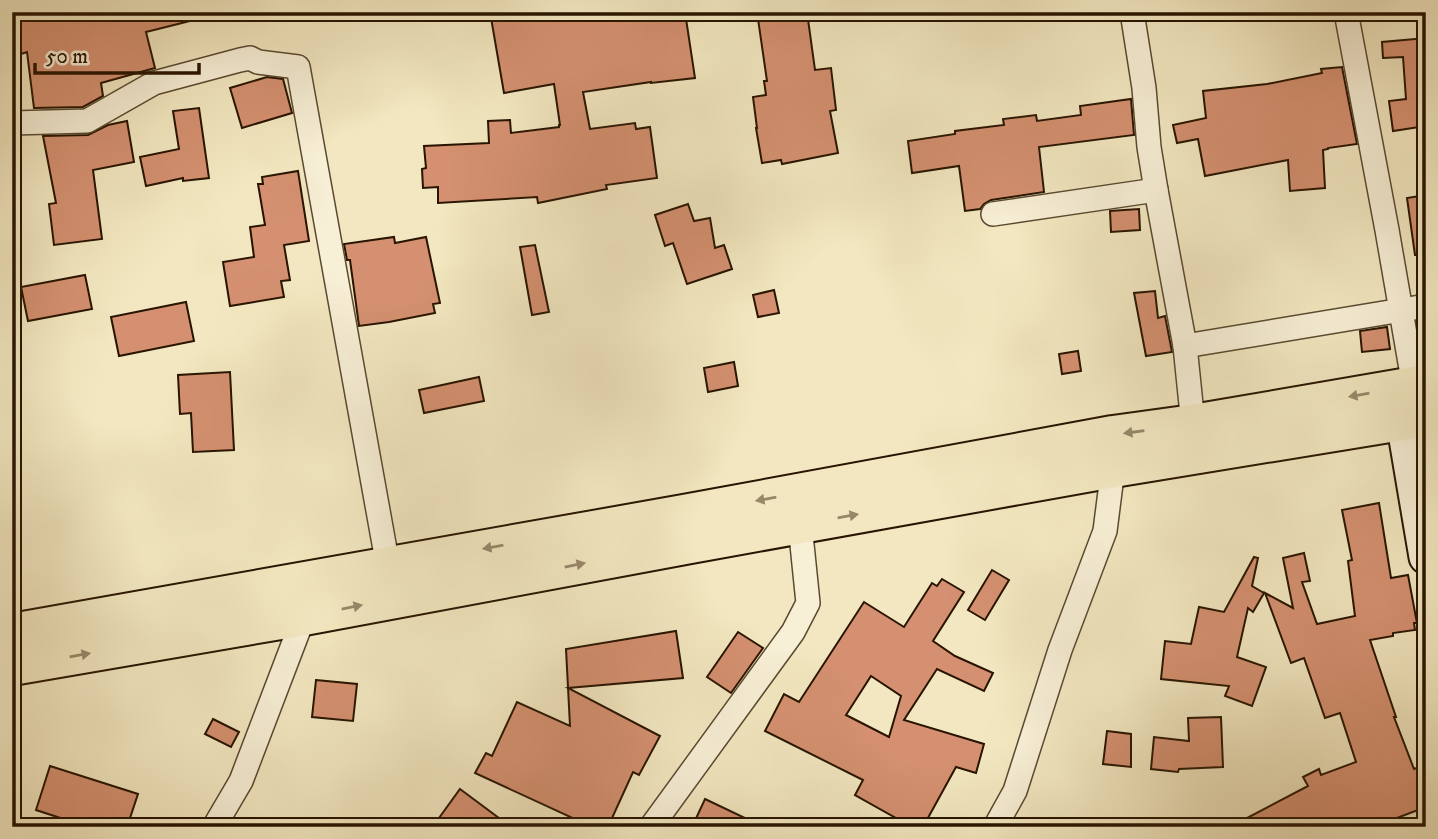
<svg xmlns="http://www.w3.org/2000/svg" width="1438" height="839" viewBox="0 0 1438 839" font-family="'IM FELL DW Pica',serif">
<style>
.building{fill:#d49070;stroke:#281400;stroke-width:2;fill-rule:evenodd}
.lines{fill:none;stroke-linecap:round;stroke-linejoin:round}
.street-casing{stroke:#5a4930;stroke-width:26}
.secondary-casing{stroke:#281400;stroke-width:37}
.highway-casing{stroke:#281400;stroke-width:42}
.street{stroke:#f7efd6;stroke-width:23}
.secondary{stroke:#f7efd6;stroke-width:33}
.highway{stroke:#f2e7c0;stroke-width:38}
.oneway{fill:#97886a}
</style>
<rect width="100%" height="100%" fill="#f2e7c0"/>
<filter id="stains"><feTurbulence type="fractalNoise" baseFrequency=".00286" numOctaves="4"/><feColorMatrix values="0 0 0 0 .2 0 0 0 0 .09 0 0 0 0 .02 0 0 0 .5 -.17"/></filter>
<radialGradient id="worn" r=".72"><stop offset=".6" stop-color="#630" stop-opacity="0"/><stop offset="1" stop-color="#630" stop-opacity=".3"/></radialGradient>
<!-- building -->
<g class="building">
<path d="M12 12H197L198 19 146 32 155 68 101 83 103 96 83 107 34 108 27 52 12 57Z"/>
<path d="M490 12H685L695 78 651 83V82L583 92 590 129 635 123 636 129 650 127 657 178 606 185 607 189 538 203 537 197 438 203V187L423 188 422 169 426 168 424 146 489 143 488 121 510 120 511 133 559 127V125H560L554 84 504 93Z"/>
<path d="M757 12H807L815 70 831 68 836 110 830 111 838 153 782 164 781 160 762 163 756 128H757L753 97 766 95 764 81H767Z"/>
<path d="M1426 38V126L1393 131 1389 101 1406 99 1403 57 1383 58 1382 42Z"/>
<path d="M1342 67 1357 144 1328 148V149L1323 150 1325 188 1290 191 1288 160 1205 176 1198 139 1177 143 1173 125 1206 118 1203 91 1267 84 1322 73 1321 69Z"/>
<path d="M267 77 283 79 292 113 242 128 230 88Z"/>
<path d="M1131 99 1134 135 1039 147 1044 192 991 200 984 204 980 209 965 211 959 166 912 173 908 141 955 134V131L1004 125 1003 119 1036 115 1037 121 1081 115 1080 106Z"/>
<path d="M199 108 209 178 183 181V178L146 186 140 157 179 149 173 111Z"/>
<path d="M127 121 134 162 93 170 102 239 54 245 49 204 56 203 43 136 88 135 108 125Z"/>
<path d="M298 171 309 241 284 245 290 280 281 281 284 297 230 306 223 262 254 257 250 227 265 225 258 184H263L262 177Z"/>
<path d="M1426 195V255H1415L1407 198Z"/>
<path d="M688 204 694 221 710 218 715 248 724 245 732 269 687 284 673 243 665 246 655 215Z"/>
<path d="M1139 209 1140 230 1111 232 1110 211Z"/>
<path d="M394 237 395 243 426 237 440 303 433 304 435 313 389 322 359 326 350 260H347L344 244Z"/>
<path d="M535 245 549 312 532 315 520 247Z"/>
<path d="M85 275 92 309 28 321 21 287Z"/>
<path d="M774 290 779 313 758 317 753 295Z"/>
<path d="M1155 291 1158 318 1165 316 1172 352 1146 356 1134 293Z"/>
<path d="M186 302 194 341 119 356 111 317Z"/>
<path d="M1387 327 1390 349 1362 352 1360 331Z"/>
<path d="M1078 351 1081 371 1062 374 1059 354Z"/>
<path d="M734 362 738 386 708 392 704 368Z"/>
<path d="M230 372 234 450 193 452 191 413 180 414 178 375Z"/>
<path d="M479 377 484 401 424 413 419 390Z"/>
<path d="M1379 503 1391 578 1408 575 1417 623H1414L1415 630 1393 633V636L1370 640 1396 717H1394L1414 769 1422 766 1426 778V807L1373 827H1230L1308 786 1303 777 1319 769 1321 775 1356 762 1340 713 1325 718 1304 658 1291 663 1265 593 1293 608 1283 558 1304 553 1310 581 1302 582 1317 624 1355 616 1348 561 1352 560 1342 510Z"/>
<path d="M1254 557 1258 558 1252 586 1264 593 1253 612 1248 608 1237 657 1266 667 1252 706 1225 696 1229 686 1161 679 1165 641 1191 644 1199 607 1224 612Z"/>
<path d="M992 570 1009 580 985 620 968 610Z"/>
<path d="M942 579 964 592 933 641 955 656 993 673 984 691 937 669 904 720 984 744 976 773 956 767 923 827H912L855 795 863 780 765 731 784 694 799 702 864 602 904 627 932 583 937 586ZM871 676 901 696 889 737 846 715Z"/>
<path d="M676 631 683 678 568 688 660 736 639 775 633 772 608 827H592L475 773 486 753 492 756 517 702 570 726 566 649Z"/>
<path d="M738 632 763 648 731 693 707 677Z"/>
<path d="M316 680 357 684 353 721 312 717Z"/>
<path d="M1221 717 1223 767 1179 769 1178 772 1151 769 1154 737 1189 741 1188 718Z"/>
<path d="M213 719 239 732 231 747 205 734Z"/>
<path d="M1107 731 1131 734V767L1103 764Z"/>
<path d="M50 766 138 794 127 827H88L36 810Z"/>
<path d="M460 789 511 827H450L439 818Z"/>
<path d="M705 799 764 827H692Z"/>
</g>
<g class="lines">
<!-- street casing -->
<g class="street-casing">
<g id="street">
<path d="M1132 12 1144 88 1149 147 1156 190 1185 346 1193 424"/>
<path d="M1346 12 1387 230 1414 386"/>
<path d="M12 123 87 121 154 83 240 60 250 58 258 62 298 67 388 566"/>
<path d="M993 214 1156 190"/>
<path d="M1185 346 1426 306"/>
<path d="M214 827 241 781 304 616"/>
<path d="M651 827 793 632 808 603 800 525"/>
<path d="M995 827 1015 791 1060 650 1105 531 1113 468"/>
</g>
</g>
<!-- secondary casing -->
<g class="secondary-casing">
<path id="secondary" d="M1403 421 1426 557"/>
</g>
<!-- highway casing -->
<g class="highway-casing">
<g id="highway">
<path d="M12 633 684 514 1113 435 1193 424 1426 384"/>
<path d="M12 666 304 616 690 544 1113 468 1426 417"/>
</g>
</g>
<!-- street -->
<use href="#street" class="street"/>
<!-- secondary -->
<use href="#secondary" class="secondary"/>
<!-- highway -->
<use href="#highway" class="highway"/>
</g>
<!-- one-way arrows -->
<defs><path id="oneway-solid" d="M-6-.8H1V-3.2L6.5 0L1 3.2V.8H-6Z" transform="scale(1.75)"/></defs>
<g class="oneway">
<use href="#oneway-solid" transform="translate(1359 395) rotate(170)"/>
<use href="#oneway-solid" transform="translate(1134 432) rotate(172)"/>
<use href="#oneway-solid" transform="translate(766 499) rotate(170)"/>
<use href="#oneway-solid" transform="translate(848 516) rotate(-10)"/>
<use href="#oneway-solid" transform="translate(493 547) rotate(170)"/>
<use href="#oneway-solid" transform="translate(575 565) rotate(-11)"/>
<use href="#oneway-solid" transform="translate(352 607) rotate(-11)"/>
<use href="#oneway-solid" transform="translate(80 655) rotate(-10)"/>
</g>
<!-- margin -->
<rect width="1438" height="839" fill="none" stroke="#f2e7c0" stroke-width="42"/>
<rect x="14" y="14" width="1410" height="811" fill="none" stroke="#281400" stroke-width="3.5"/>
<rect x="21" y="21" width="1396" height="797" fill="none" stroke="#281400" stroke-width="2"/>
<!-- scale -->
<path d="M35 63v10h164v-10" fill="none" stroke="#281400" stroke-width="3.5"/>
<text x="46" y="63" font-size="21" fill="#281400" stroke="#f7efd6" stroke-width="5" paint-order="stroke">50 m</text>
<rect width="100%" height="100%" filter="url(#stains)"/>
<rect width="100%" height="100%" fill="url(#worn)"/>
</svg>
